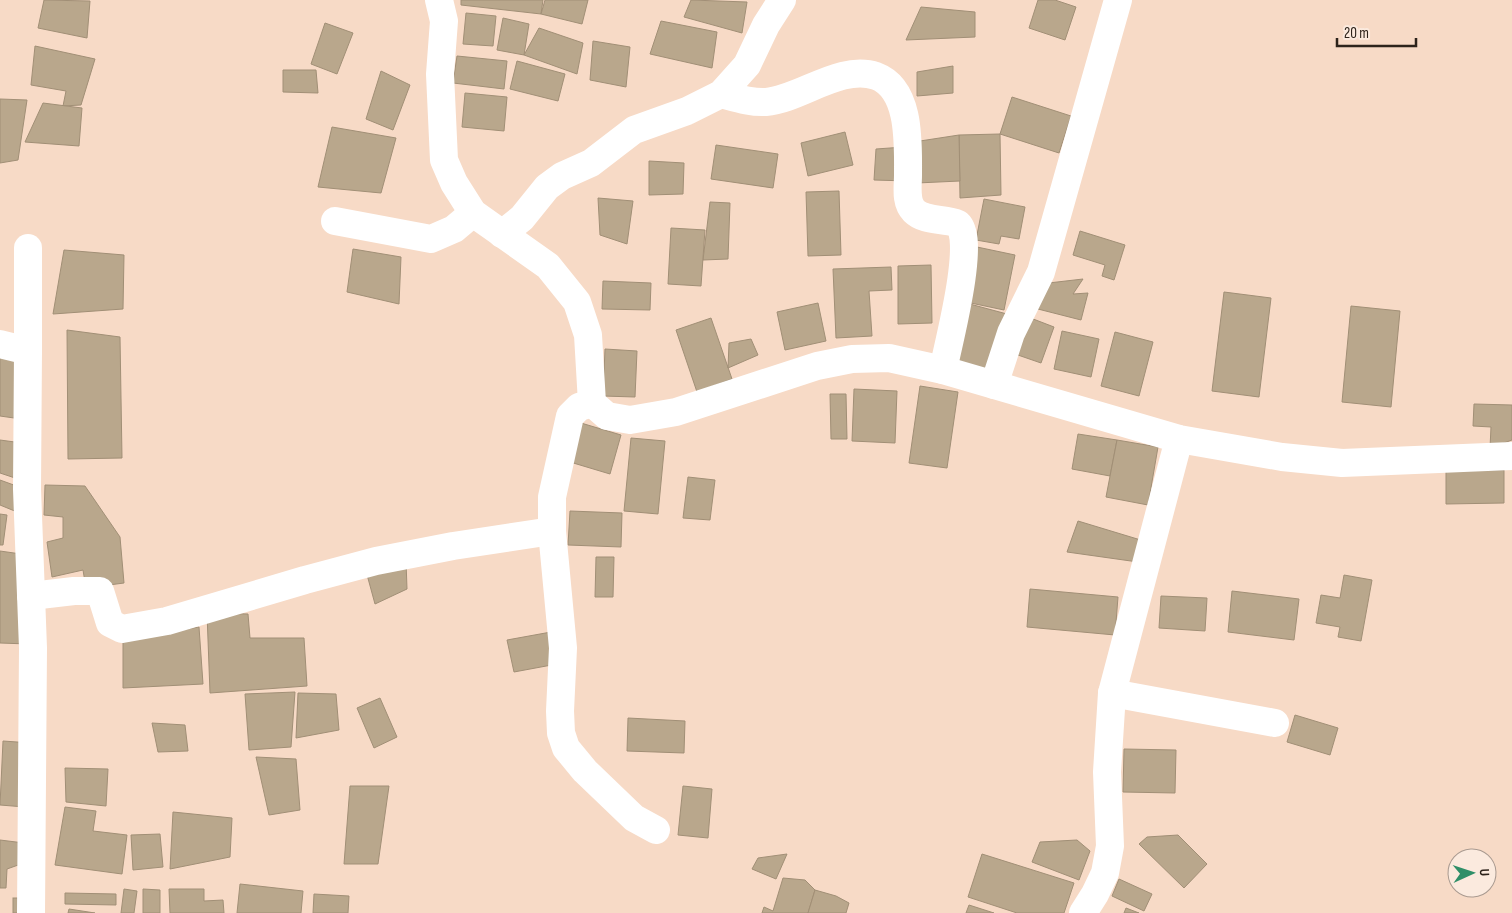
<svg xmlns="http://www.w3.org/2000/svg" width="1512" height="913" viewBox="0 0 1512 913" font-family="'Sofia Sans Condensed',sans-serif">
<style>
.building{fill:#b9a78c;stroke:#a18f76}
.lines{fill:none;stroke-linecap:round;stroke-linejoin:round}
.minor{stroke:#fff;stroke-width:28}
</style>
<rect width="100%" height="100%" fill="#f7dac6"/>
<!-- building -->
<g class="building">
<path d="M44 0 90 1 87 38 38 28Z"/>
<path d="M461 0H543L541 14 461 5Z"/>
<path d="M545 0H588L582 24 541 14Z"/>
<path d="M691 0 747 2 742 33 684 17Z"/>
<path d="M1038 0H1055L1076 7 1065 40 1029 28Z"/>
<path d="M921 7 975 12V37L906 40Z"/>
<path d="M466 13 496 16 493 46 463 44Z"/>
<path d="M503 18 529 24 524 55 497 50Z"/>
<path d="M661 21 717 32 712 68 650 54Z"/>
<path d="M325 23 353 33 337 74 311 64Z"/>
<path d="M539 28 583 43 577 74 524 55Z"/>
<path d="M593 41 630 47 626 87 590 80Z"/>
<path d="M35 46 95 59 81 105 63 106 66 91 31 85Z"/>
<path d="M457 56 507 61 504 89 453 83Z"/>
<path d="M517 61 565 74 558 101 510 89Z"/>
<path d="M953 66V93L917 96V72Z"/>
<path d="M283 70H316L318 93 283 92Z"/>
<path d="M381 71 410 85 393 130 366 119Z"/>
<path d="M465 93 507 97 504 131 462 127Z"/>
<path d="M1012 97 1071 116 1059 153 1000 134Z"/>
<path d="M0 99 27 100 18 160 0 163Z"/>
<path d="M43 103 82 108 79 146 25 142Z"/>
<path d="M332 127 396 138 381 193 318 187Z"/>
<path d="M845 132 853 165 808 176 801 143Z"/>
<path d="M1000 134 1001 195 960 198 959 135Z"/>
<path d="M959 135 960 181 917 183 920 141Z"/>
<path d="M716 145 778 154 773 188 711 179Z"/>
<path d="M904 147 908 181 874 180 876 149Z"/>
<path d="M649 161 684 163 683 194 649 195Z"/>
<path d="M839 191 841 255 808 256 806 192Z"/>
<path d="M598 198 633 201 627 244 600 235Z"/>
<path d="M984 199 1025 207 1019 239 1001 236 999 244 976 240Z"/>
<path d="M710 202 730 203 728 259 703 260Z"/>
<path d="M671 228 705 230 701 286 668 284Z"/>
<path d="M1080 231 1125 245 1114 280 1102 276 1105 265 1073 255Z"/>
<path d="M977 247 1015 255 1004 310 966 302Z"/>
<path d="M353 249 401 257 399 304 347 292Z"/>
<path d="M64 250 124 255 123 309 53 314Z"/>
<path d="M931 265 932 323 898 324V266Z"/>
<path d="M891 267 892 290 869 291 872 336 836 338 833 269Z"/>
<path d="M1083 279 1073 294 1088 293 1081 320 1034 308 1040 284Z"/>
<path d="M603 281 651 283 650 310 602 309Z"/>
<path d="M1224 292 1271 298 1259 397 1212 391Z"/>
<path d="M818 303 826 341 785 350 777 312Z"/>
<path d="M966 303 1007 314 985 373 950 361Z"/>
<path d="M1351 306 1400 311 1391 407 1342 402Z"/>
<path d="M1028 317 1054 327 1041 363 1015 354Z"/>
<path d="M711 318 732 379 697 392 676 330Z"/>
<path d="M67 330 120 337 122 458 68 459Z"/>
<path d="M1062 331 1099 339 1091 377 1054 369Z"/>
<path d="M1115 332 1153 342 1139 396 1101 386Z"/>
<path d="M751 339 758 355 728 368 729 343Z"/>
<path d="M605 349 637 351 635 397 603 396Z"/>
<path d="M0 354 22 357 14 418 0 416Z"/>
<path d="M920 386 958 392 947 468 909 463Z"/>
<path d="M854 389 897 391 895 443 852 441Z"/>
<path d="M830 394H846L847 439H831Z"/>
<path d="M1474 404 1512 405V440L1490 448 1491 427 1473 426Z"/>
<path d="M581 423 621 435 610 474 570 462Z"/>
<path d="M1078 434 1117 440 1110 476 1072 469Z"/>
<path d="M631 438 665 441 658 514 624 511Z"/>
<path d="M0 440 22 443 18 479 0 473Z"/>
<path d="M1117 440 1158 447 1148 505 1106 497Z"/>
<path d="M1504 470V503L1446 504V471Z"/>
<path d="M688 477 715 480 710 520 683 518Z"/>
<path d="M0 480 22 488V514L0 505Z"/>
<path d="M45 485 85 486 120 537 124 583 86 588 83 570 52 577 47 542 63 538V517L44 515Z"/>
<path d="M570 511 622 513 621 547 568 545Z"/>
<path d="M0 514 7 515 3 545H0Z"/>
<path d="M1078 521 1144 541 1138 562 1067 552Z"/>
<path d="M0 551 21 554 28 644 0 643Z"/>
<path d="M596 557H614L613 597H595Z"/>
<path d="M406 561 407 589 375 604 366 571Z"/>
<path d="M1344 575 1372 580 1361 641 1338 637 1340 627 1316 623 1321 595 1340 598Z"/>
<path d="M1030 589 1118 597 1115 635 1027 627Z"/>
<path d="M1232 591 1299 599 1294 640 1228 632Z"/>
<path d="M1161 596 1207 598 1205 631 1159 628Z"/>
<path d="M207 613 248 614 250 638H304L307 686 210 693Z"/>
<path d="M199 627 203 684 123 688V639Z"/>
<path d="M551 632 557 664 514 672 507 640Z"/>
<path d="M295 692 291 747 249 750 245 694Z"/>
<path d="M298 693 336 694 339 730 296 738Z"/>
<path d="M380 698 397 737 374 748 357 708Z"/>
<path d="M1295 715 1338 728 1330 755 1287 742Z"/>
<path d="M628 718 685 721 684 753 627 751Z"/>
<path d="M152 723 185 725 188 751 158 752Z"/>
<path d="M3 741 31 743 25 807 0 805Z"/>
<path d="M1124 749 1176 750 1175 793 1123 792Z"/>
<path d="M256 757 296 759 300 810 269 815Z"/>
<path d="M65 768 108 769 106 806 66 802Z"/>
<path d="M350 786H389L378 864H344Z"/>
<path d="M683 786 712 789 708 838 678 835Z"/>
<path d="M65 807 96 811 93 831 127 835 122 874 55 865Z"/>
<path d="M173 812 232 818 230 857 170 869Z"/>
<path d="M160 834 163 867 133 870 131 835Z"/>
<path d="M1178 835 1207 864 1184 888 1139 844 1147 837Z"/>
<path d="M0 840 24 843 21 864 7 869 6 888H0Z"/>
<path d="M1077 840 1090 851 1079 880 1032 862 1040 842Z"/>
<path d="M787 854 776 879 752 869 758 858Z"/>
<path d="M982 854 1074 883 1064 913H1017L968 897Z"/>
<path d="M783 878 805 880 815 890 808 913H762L764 907 773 911Z"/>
<path d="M1119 879 1152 894 1144 911 1112 896Z"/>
<path d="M240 884 303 891 301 913H237Z"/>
<path d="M124 889 137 891 134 913H121Z"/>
<path d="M143 889 160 890V913H143Z"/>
<path d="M169 889H204V901L223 900 224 913H170Z"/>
<path d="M815 890 836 896 849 903 846 913H808Z"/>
<path d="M65 893 116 894V905L65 904Z"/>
<path d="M314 894 349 896 348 913H313Z"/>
<rect x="13" y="898" width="10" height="15"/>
<path d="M969 905 994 913H966Z"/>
<path d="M1126 908 1139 913H1124Z"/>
<path d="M69 909 95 913H68Z"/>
</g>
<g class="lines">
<!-- minor -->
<g class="minor">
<path d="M439 0 444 21 440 74 444 160 454 183 473 213 548 266 577 302 588 335 592 403 607 416 630 420 676 412 817 366 852 359 889 358 943 370 1179 439 1282 457 1342 463 1512 456"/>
<path d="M721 94C736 98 751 103 766 102 801 99 840 64 876 76 911 89 908 144 908 175 908 187 905 202 914 211 925 222 945 218 958 224 976 240 948 345 943 370"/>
<path d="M335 221 431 239 454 229 473 213"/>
<path d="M502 234 522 218 547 187 562 176 591 163 634 130 687 111 721 94 747 65 766 25 782 0"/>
<path d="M0 344 28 351 27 489 33 648 31 913"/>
<path d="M28 351V248"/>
<path d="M994 385 1011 333 1041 272 1118 0"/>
<path d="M592 403 579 407 570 416 552 497V531L563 648 560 711 561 733 566 748 585 771 634 818 656 830"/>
<path d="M31 596 74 591H100L110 623 122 629 167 621 305 580 376 561 453 546 552 531"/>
<path d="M1112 693 1275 723"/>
<path d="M1083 913 1095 894 1105 873 1110 846 1107 772 1112 693 1179 439"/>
</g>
</g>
<!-- north arrow -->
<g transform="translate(1472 873) rotate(87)"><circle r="24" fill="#fbeade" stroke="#a99a90"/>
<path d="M0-4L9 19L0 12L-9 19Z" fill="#2f8f68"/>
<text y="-8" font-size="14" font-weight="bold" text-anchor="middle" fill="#2d231b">U</text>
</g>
<!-- scale -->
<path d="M1337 38v8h79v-8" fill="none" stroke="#2d231b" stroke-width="2.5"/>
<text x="1344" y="38" font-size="15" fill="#2d231b" stroke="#fbeade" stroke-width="4" paint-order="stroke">20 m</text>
</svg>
